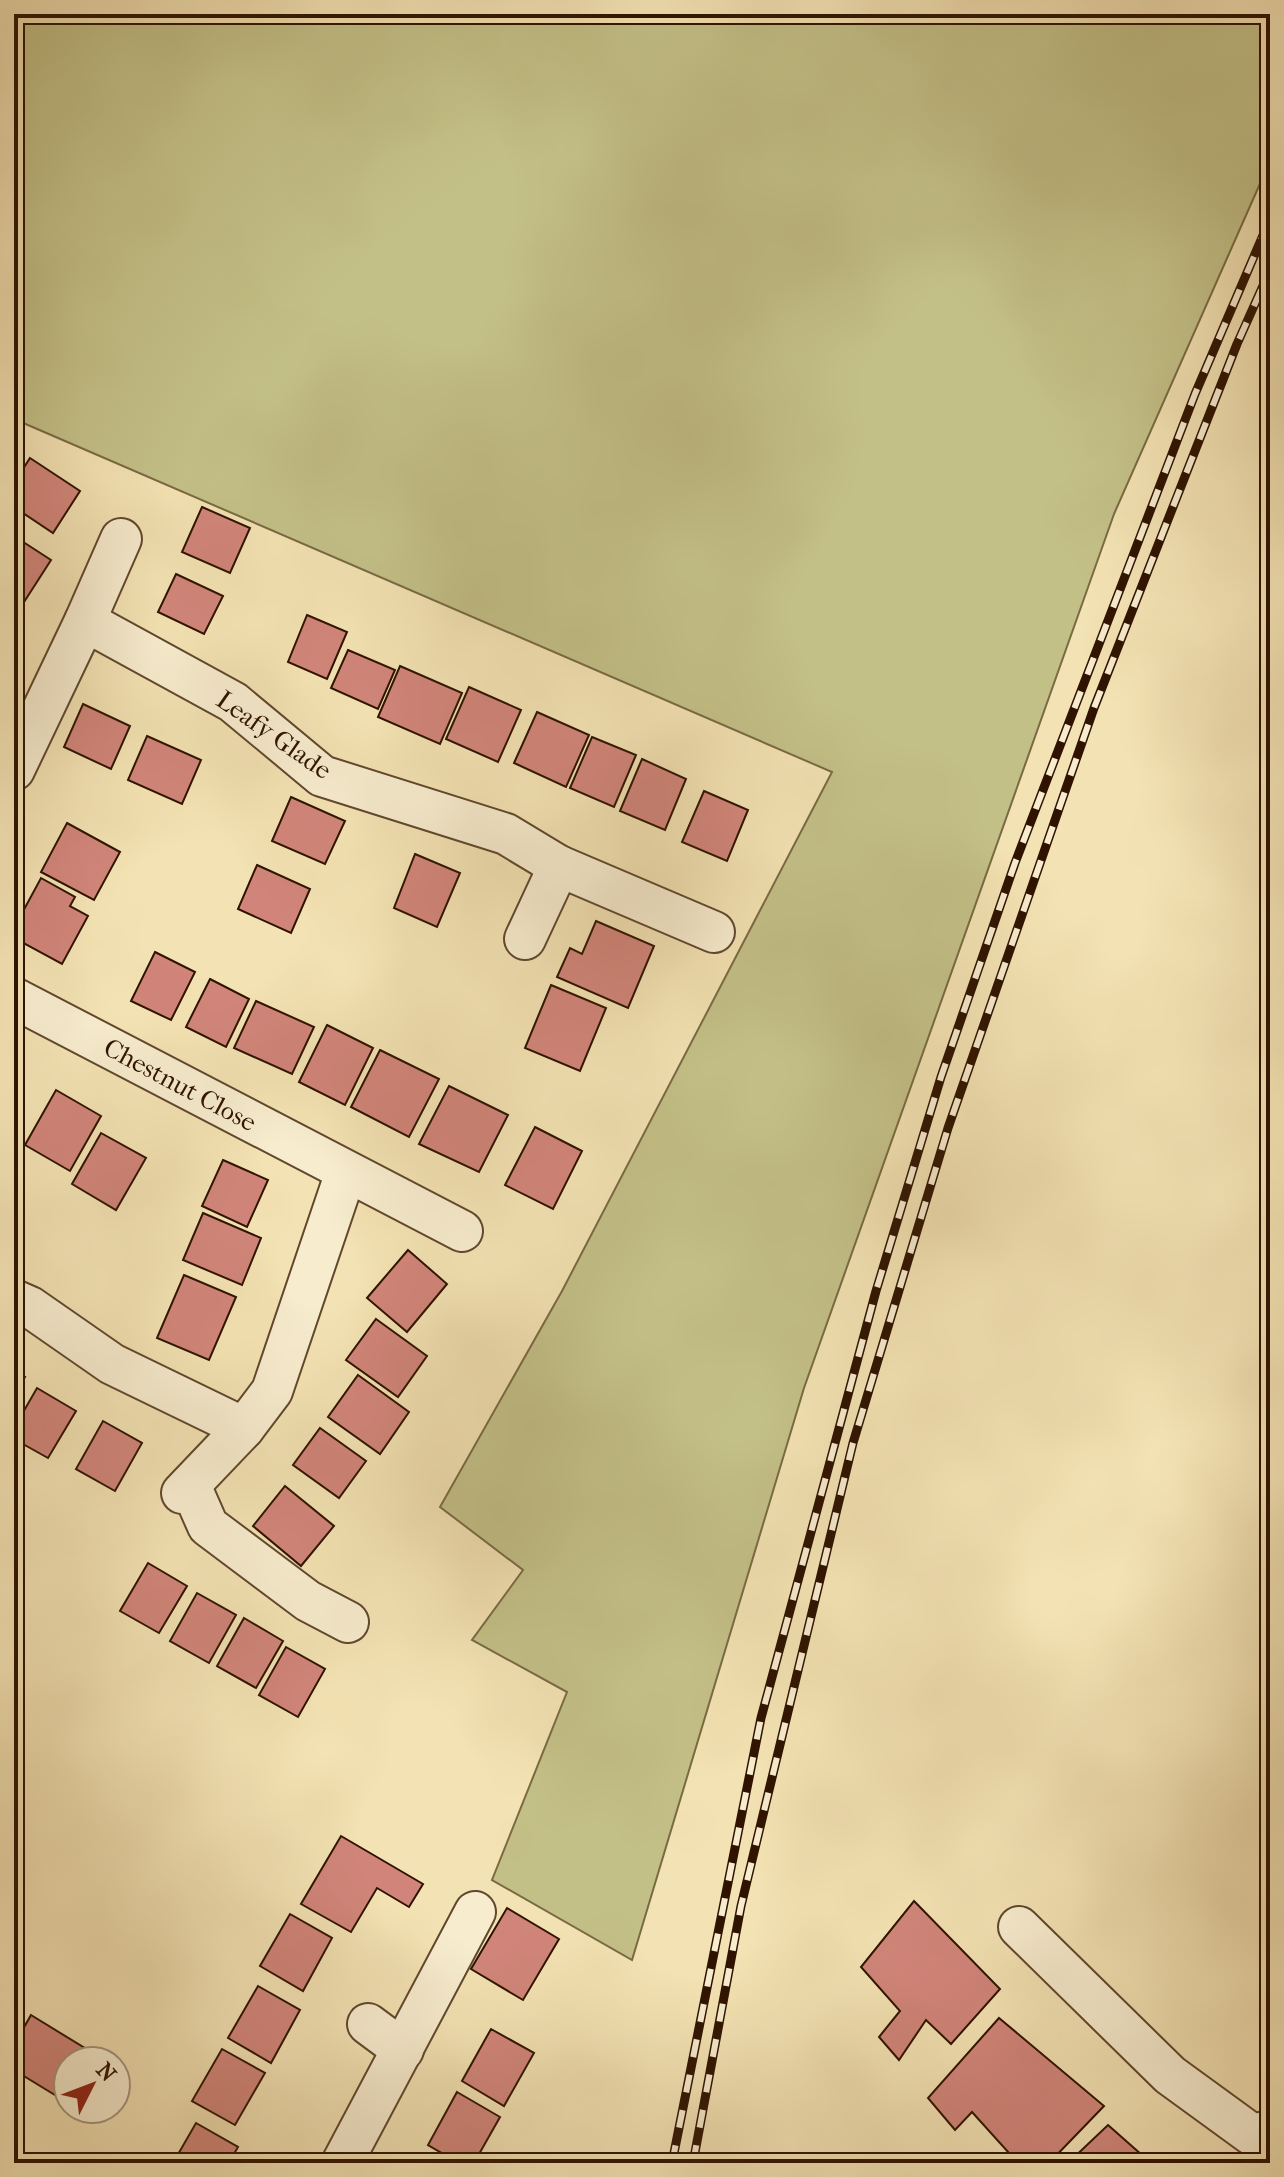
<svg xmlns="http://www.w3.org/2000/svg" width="1284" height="2177" viewBox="0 0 1284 2177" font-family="'IM FELL French Canon',serif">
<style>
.green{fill:#c3c087;stroke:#796a44;stroke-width:2}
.building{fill:#d1857a;stroke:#2f1300;stroke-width:2}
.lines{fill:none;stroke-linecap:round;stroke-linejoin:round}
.minor-casing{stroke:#60472d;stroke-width:44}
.minor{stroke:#f7ecce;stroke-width:40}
.rail-casing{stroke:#2f1300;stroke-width:9}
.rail{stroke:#f7ecce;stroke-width:6;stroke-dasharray:18;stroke-linecap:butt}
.labels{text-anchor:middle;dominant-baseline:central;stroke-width:6;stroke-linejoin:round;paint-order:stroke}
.street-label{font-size:26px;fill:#2f1300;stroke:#f7ecce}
</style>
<rect width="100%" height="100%" fill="#f3e2b3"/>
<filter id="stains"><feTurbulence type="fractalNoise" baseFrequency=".0025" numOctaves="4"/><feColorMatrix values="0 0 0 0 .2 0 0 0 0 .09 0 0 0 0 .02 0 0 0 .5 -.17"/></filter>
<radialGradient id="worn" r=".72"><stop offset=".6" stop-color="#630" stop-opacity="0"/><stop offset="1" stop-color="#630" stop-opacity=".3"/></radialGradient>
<!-- green -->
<path class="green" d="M14 14H1270V161L1114 514 804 1388 632 1960 492 1880 567 1692 472 1640 523 1570 440 1507 562 1291 832 772 14 419Z"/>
<!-- building -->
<g class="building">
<path d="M30 458 80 491 53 533 14 507V483Z"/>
<path d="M202 507 250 528 230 573 182 552Z"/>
<path d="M14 536 51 560 24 602 14 595Z"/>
<path d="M176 574 223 596 204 634 158 612Z"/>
<path d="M307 615 347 632 327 679 288 662Z"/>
<path d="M348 650 395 670 378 709 331 688Z"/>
<path d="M400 666 462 693 440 744 378 717Z"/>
<path d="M469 687 521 710 498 762 446 739Z"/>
<path d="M83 704 130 726 111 769 64 747Z"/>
<path d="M537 712 589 735 566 787 514 763Z"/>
<path d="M147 736 201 760 182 804 128 780Z"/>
<path d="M592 737 636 755 614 807 570 788Z"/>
<path d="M642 759 686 779 665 830 620 811Z"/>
<path d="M704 791 748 810 727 861 682 842Z"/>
<path d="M291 797 345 821 325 864 272 841Z"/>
<path d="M67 823 120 852 94 900 41 872Z"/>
<path d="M415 854 460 873 437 927 394 908Z"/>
<path d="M257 865 310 889 291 933 238 909Z"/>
<path d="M41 878 75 897 70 906 88 916 62 964 14 938V928Z"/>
<path d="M596 921 654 946 628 1008 557 977 570 948 582 954Z"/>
<path d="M155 952 195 972 171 1020 131 1001Z"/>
<path d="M210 979 249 999 226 1047 186 1027Z"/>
<path d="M551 985 606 1008 580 1071 525 1048Z"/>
<path d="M256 1001 314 1027 292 1074 234 1048Z"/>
<path d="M327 1025 373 1048 345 1105 299 1082Z"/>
<path d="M380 1050 439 1079 409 1137 351 1107Z"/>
<path d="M449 1086 508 1115 479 1172 419 1144Z"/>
<path d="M56 1090 101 1116 70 1171 25 1145Z"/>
<path d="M535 1127 582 1151 553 1209 505 1185Z"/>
<path d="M101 1133 146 1158 116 1210 72 1184Z"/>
<path d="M223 1160 268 1180 247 1227 202 1206Z"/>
<path d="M203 1213 261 1238 242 1285 183 1260Z"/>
<path d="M408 1250 447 1284 407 1332 367 1298Z"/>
<path d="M184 1275 236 1297 209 1360 157 1338Z"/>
<path d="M376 1319 427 1356 398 1397 346 1360Z"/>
<path d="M14 1371 25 1377 14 1396Z"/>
<path d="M358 1375 409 1412 380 1454 328 1417Z"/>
<path d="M37 1388 76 1411 48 1458 14 1439V1428Z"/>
<path d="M103 1421 142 1443 115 1491 76 1469Z"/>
<path d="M320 1428 366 1461 339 1498 293 1465Z"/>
<path d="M285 1486 334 1526 301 1566 253 1526Z"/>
<path d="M148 1563 187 1586 159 1633 120 1611Z"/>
<path d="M197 1593 236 1615 209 1663 170 1641Z"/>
<path d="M244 1618 283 1641 256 1688 217 1666Z"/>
<path d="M286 1647 325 1669 298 1717 259 1695Z"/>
<path d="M341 1836 423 1884 409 1907 377 1888 351 1932 301 1904Z"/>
<path d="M914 1901 1000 1989 951 2044 926 2020 899 2060 879 2037 900 2011 861 1967Z"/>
<path d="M507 1908 559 1939 523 2000 471 1969Z"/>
<path d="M290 1914 332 1938 303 1991 260 1966Z"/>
<path d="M258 1986 300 2010 271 2063 228 2038Z"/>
<path d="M31 2015 106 2061H68V2103L14 2070V2045Z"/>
<path d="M999 2018 1104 2106 1049 2163H1018L972 2112 955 2130 928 2098Z"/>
<path d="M491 2029 534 2053 504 2106 462 2081Z"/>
<path d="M222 2049 265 2073 235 2125 192 2101Z"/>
<path d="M457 2092 500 2117 474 2163H459L428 2145Z"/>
<path d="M196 2123 238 2147 229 2163H173Z"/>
<path d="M1108 2125 1151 2163H1068Z"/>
</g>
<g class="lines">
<!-- minor casing -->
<g class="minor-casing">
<g id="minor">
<path d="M85 621 233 702 322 776 506 834 559 866 714 932"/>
<path d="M14 770 85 621 121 539"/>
<path d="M525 939 559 866"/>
<path d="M14 998 462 1231"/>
<path d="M14 1300 30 1307 112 1364 244 1428"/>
<path d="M190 1485 208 1526 308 1601 348 1622"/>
<path d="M182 1493 244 1428 272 1391 346 1172"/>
<path d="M1019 1927 1170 2075 1251 2134 1270 2132"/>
<path d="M368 2024 403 2050"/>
<path d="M342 2163 475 1912"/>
</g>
</g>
<!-- minor -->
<use href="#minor" class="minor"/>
<!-- rail casing -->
<g class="rail-casing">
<g id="rail">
<path d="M672 2163 761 1718 876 1291 941 1077 1015 863 1195 394 1270 219"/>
<path d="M693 2163 741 1906 853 1443 948 1128 1094 708 1237 344 1270 270"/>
</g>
</g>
<!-- rail -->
<use href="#rail" class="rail"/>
</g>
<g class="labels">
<!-- street labels -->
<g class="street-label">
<text transform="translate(274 735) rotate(35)">Leafy Glade</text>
<text transform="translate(180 1085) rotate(28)">Chestnut Close</text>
</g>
</g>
<!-- margin -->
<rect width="1284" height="2177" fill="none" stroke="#f3e2b3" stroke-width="48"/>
<rect x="16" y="16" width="1252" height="2145" fill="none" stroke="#2f1300" stroke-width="4"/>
<rect x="24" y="24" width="1236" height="2129" fill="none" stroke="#2f1300" stroke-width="2"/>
<!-- north arrow -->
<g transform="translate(92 2085) rotate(48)"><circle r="38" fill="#f7ecce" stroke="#a7957c" stroke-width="2"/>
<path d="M0-6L14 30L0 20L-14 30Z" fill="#8f2418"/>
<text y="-12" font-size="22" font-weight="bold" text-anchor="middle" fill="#2f1300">N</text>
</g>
<rect width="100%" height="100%" filter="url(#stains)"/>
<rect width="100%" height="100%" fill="url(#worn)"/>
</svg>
